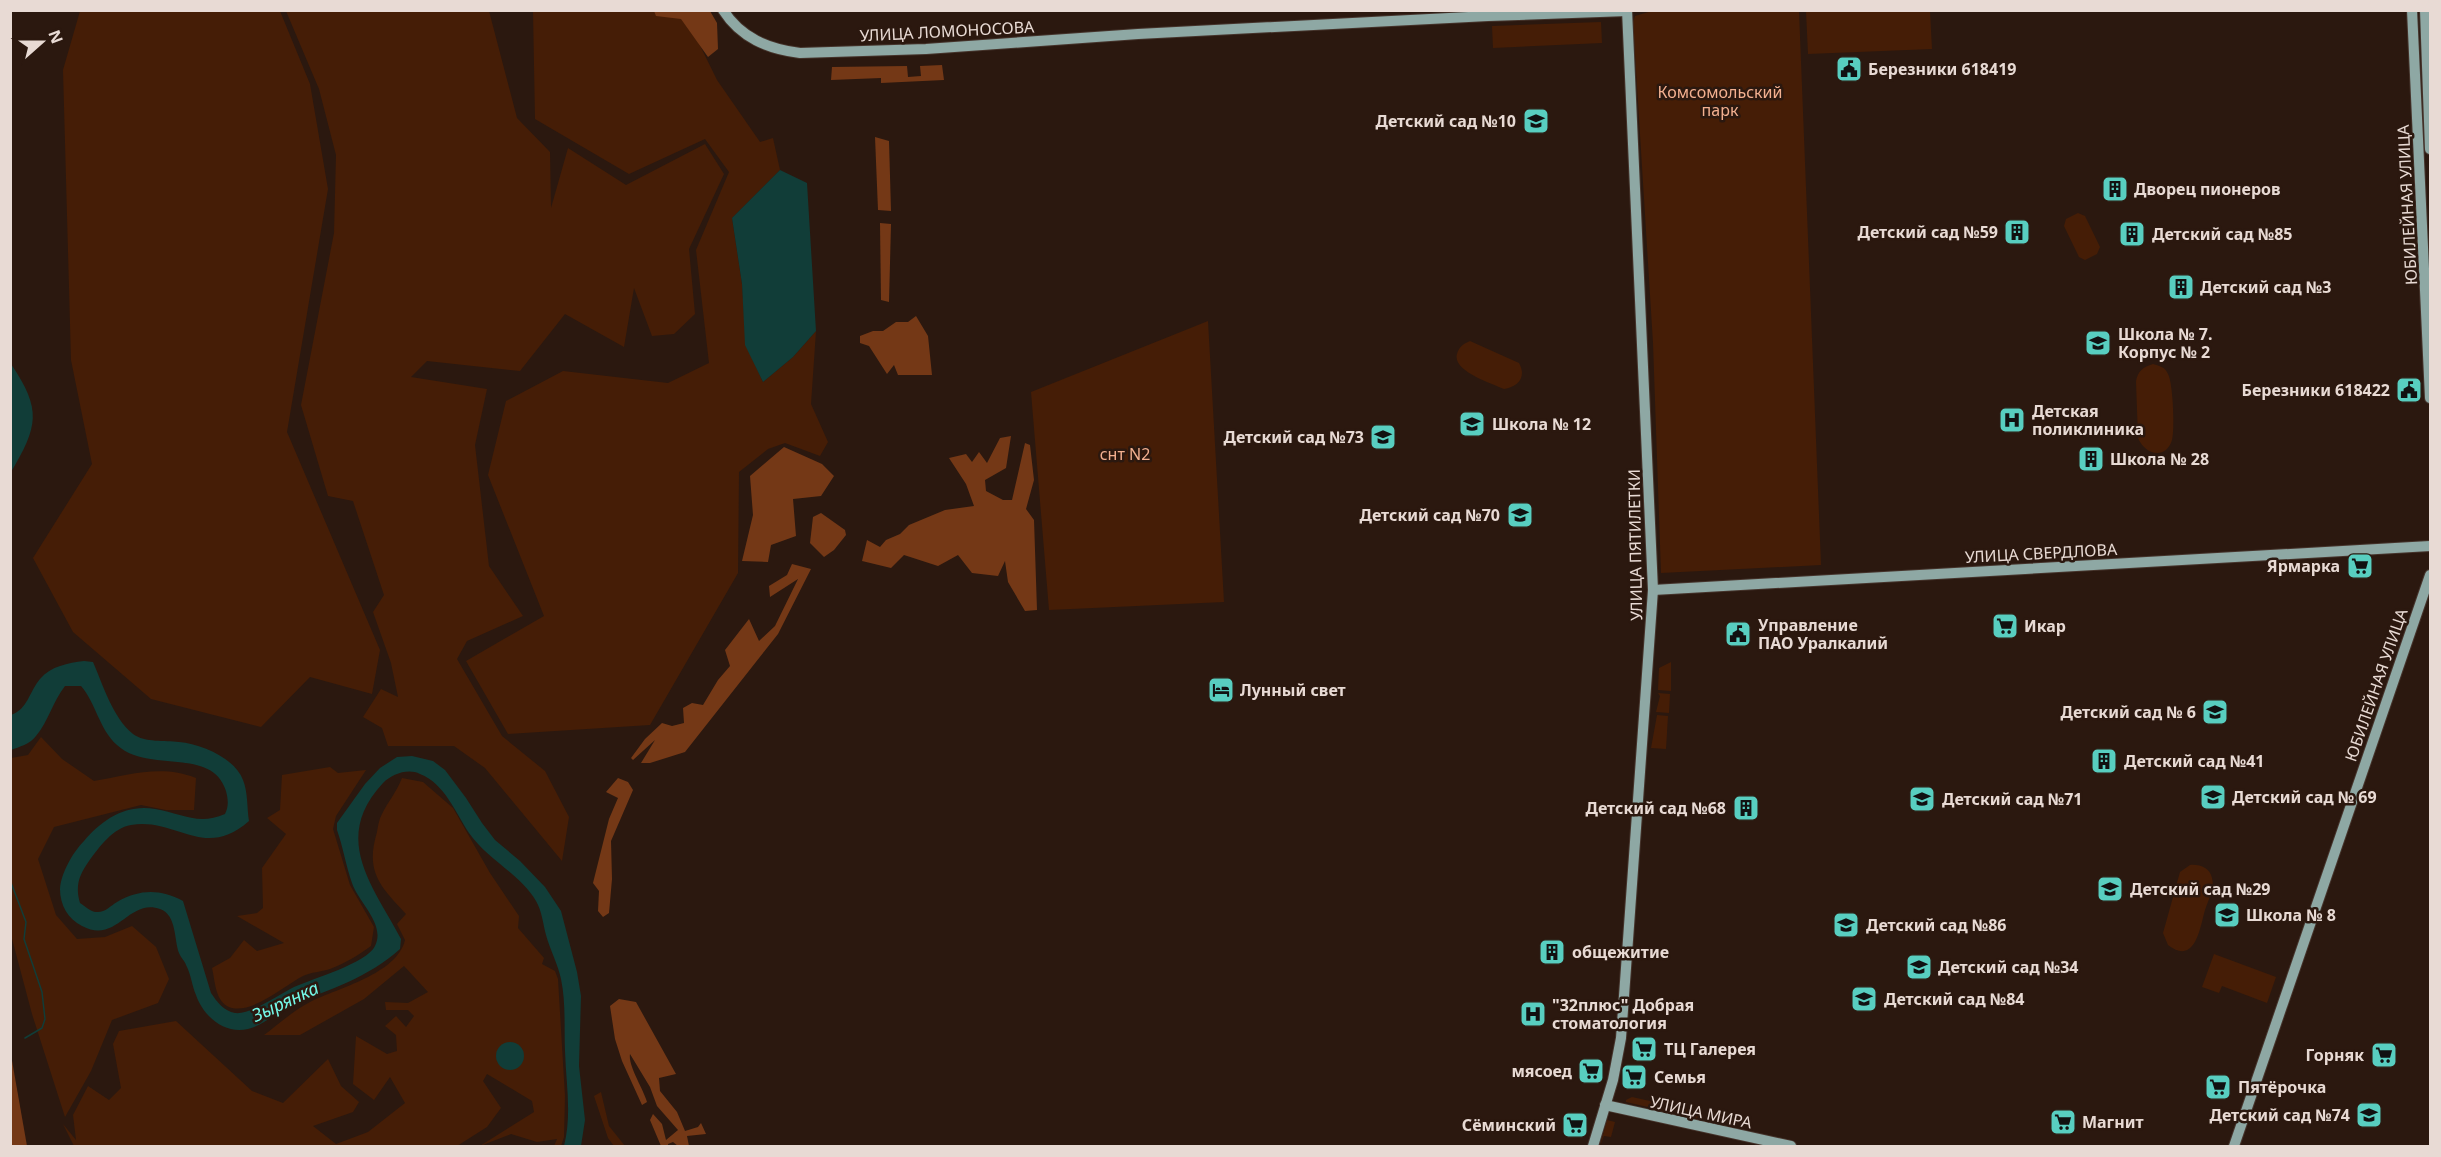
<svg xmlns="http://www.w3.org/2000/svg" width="2441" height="1157" viewBox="0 0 2441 1157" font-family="'Noto Sans',sans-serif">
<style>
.green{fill:#451d06}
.forest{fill:#743816}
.water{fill:#113d38}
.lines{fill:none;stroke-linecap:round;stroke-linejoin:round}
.stream{stroke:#113d38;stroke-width:1.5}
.major-casing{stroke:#45332b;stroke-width:12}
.major{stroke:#8ea8a4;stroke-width:10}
.labels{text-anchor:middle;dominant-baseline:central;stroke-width:5;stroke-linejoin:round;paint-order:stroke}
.street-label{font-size:16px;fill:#e8dad4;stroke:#2b180f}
.poi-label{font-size:16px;font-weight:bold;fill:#e8dad4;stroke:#2b180f;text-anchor:start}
.park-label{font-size:16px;fill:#f3b090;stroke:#2b180f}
.water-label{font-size:18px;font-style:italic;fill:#74f9e9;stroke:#2b180f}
</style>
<rect width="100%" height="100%" fill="#2b180f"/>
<!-- green -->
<g class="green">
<path d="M80 11H280L310 84 328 189 287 432 380 650 372 694 310 677 261 727 151 699 73 632 33 558 92 464 71 360 63 70Z"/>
<path d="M286 11H489L517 118 550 152 551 208 568 148 626 185 705 144 724 174 689 249 695 314 674 334 652 336 634 288 624 347 565 314 520 371 427 361 411 377 487 389 475 445 489 566 523 616 467 641 457 659 502 736 545 771 569 817 562 861 485 768 454 746H388L382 728 363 717 381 689 398 697 391 663 373 612 384 595 353 501 328 496 301 405 334 233 336 155 319 89Z"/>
<path d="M533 11H683L717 80 760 142 773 138 780 170 732 218 742 284 746 345 763 382 793 357 816 331 811 404 828 442 820 456 785 443 768 449 739 472 738 573 650 725 508 734 466 661 544 616 488 475 506 401 563 371 668 383 709 363 696 250 729 172 705 139 629 174 535 119Z"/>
<path d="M1652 11H1799L1821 565 1661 573 1653 343 1633 22 1635 16Z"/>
<path d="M1806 11H1930L1932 49 1808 54Z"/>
<path d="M1601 22 1602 43 1493 48 1492 26Z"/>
<path d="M2078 213 2085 216 2100 247 2097 254 2085 260 2079 257 2064 226 2066 219Z"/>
<path d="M1208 321 1224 602 1049 610 1031 392Z"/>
<path d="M1470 341 1519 363C1527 377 1518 387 1504 389 1491 383 1452 371 1457 354 1459 347 1463 344 1470 341Z"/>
<path d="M2153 364C2160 366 2165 367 2168 374 2173 383 2175 430 2172 440 2166 460 2145 455 2138 438L2136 381C2138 371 2143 367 2153 364Z"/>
<path d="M1671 662V691L1658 690 1659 668Z"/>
<path d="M1658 693 1670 694 1669 713 1656 712 1660 696Z"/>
<path d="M1657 715 1668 716 1666 749 1651 748Z"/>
<path d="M41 737 62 759 94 781C128 775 162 764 196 778L194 810H166L141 805 54 827 38 859 56 915 77 939 105 937 132 926 156 947 169 979 158 1003 112 1020 91 1071 65 1117 32 1014 11 935V758L28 755Z"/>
<path d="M330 767 338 773 366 770 336 816 333 829 350 885 374 927 371 946C359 955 345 963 330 969 321 972 311 972 303 976 285 985 248 1018 227 1006 215 999 215 980 212 968L230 958 244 940 257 951 284 943 237 916 257 913 263 908 262 868 286 834 267 818 280 810 282 775Z"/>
<path d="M402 778 423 782 453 808 490 873 519 916 518 928 544 958 542 964 555 971 558 979 565 1096 564 1137 561 1146H554L557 1139 537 1142 511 1134 480 1146 534 1112 532 1101 487 1074 483 1081 501 1108 487 1127 457 1146H74L63 1124 76 1140 73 1115 88 1086 109 1100 121 1088 113 1044 119 1031 176 1021 252 1091 283 1103 328 1059 341 1086 359 1102 353 1112 313 1126 336 1144 368 1132 405 1103 390 1077 374 1100 353 1084 356 1036 387 1054 397 1051 396 1035 385 1026 396 1016 406 1027 414 1016 408 1010H386L385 1002 408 1003 428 992 404 966 364 999 300 1035H264C279 1024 294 1010 310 1002 338 988 397 974 405 940L397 924 406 914C380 886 365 872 377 832 378 826 379 819 382 814 389 800 396 793 402 778Z"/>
<path d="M2190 865C2200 864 2210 868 2212 878 2215 887 2208 901 2205 910 2200 928 2195 966 2168 945L2163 933 2180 872Z"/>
<path d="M2214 954 2276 977 2267 1003 2222 986 2219 993 2202 987Z"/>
<path d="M601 1092 609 1126 625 1146H614L608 1138 594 1096Z"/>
<path d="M1632 1097 1668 1105V1107L1665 1111 1626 1102V1100Z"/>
<path d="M1672 1106 1701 1113 1702 1117 1696 1118 1675 1113Z"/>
<path d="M1607 1120 1615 1122 1611 1137 1604 1136 1600 1146Z"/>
</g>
<!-- forest -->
<g class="forest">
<path d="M654 11H710L717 23 718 49 708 57 681 19 656 16Z"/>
<path d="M942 65 944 80 881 83V78L831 80 832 67 907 66 908 77 921 76 920 66Z"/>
<path d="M875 137 889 141 891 211 878 210Z"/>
<path d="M880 223 891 224 889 302 881 300Z"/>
<path d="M916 316 928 336 932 375H898L894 365 887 374 869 346 860 343V336L873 331H883L896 322H908Z"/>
<path d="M1011 436 1006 468 985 480 986 491 1003 500H1012L1025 443 1030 445 1034 480 1026 509 1034 520 1037 610 1025 611 1008 582 1005 561 998 576 972 573 958 555 938 566 904 555 891 568 862 561 867 540 880 547 886 540 900 534 909 525 945 510 974 506 966 484 949 458 966 454 972 462 979 452 987 463 1000 438Z"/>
<path d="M784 447 822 464 834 476 821 496 793 499 796 536 771 545 768 562 742 561 753 515 750 476Z"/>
<path d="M821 513 845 530 846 535 834 550 824 557 810 543 813 517Z"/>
<path d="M792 564 811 569 778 634 685 752 650 763H641L655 740 633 760 631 758 645 739 662 723 672 726 684 723 683 708 692 703 703 705 718 680 730 666 725 650 749 619 759 641 775 626 798 579 770 597 769 586 787 575Z"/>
<path d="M618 778 628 782 633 790 611 841 612 879 609 913 603 917 598 911 599 891 593 883 609 819 618 798 606 792Z"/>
<path d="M619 999 636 1002 676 1074 659 1078 660 1091 677 1112 685 1131 698 1127 701 1123 706 1134 687 1136 689 1146H678L673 1142 668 1144V1146H661L650 1120 653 1114 662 1124 666 1140 678 1130 657 1106 650 1087 630 1054C628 1066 643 1088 647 1102L642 1105 622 1061 615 1039 610 1006Z"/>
<path d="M11 1055 27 1146H11Z"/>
</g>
<!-- water -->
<g class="water">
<path d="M780 170 807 183 816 331 793 357 763 382 745 345 742 284 732 218Z"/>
<path d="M11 364C42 410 38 426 11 472Z"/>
<path d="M84 661 93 662C103 685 113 718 133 734 145 743 165 740 179 742 201 744 235 758 243 780 248 792 247 809 249 821 204 861 176 817 131 825 113 828 99 847 89 861 79 875 75 886 80 903 85 906 91 912 96 912 105 913 110 906 117 902 140 889 160 889 183 901L211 993C217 1002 224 1011 235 1013 250 1015 280 994 294 987 312 979 367 963 375 946 386 924 358 902 352 883 346 866 343 847 337 830V823L365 784 380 768 397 757 412 756 433 761 445 770 466 798 482 823 495 840 520 861 545 887 561 911 577 972 581 996 579 1066 585 1120 581 1146H564C572 1114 566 1084 565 1051 564 1027 566 1003 561 979 558 964 550 950 546 935 543 924 542 911 536 901 520 874 487 859 469 833 455 812 445 784 420 774 408 768 392 774 383 783 331 839 373 886 401 939L400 949C368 978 330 989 292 1005 277 1012 264 1025 248 1029 225 1035 203 1016 196 995 192 986 191 974 186 965 185 961 181 958 179 953 174 940 177 915 160 909 128 898 117 945 82 926 68 919 60 905 60 889 61 873 73 852 84 841 102 820 125 804 155 809 181 813 198 826 225 814 229 806 228 799 226 791 212 746 148 774 117 745 99 729 96 703 81 686H65C53 701 48 722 36 736 30 744 19 747 11 750V715C28 709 29 692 40 679 51 666 68 663 84 661Z"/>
<circle cx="510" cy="1056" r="14"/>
</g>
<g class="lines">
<!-- stream -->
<path class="stream" d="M10 880 26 922 24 939 42 992 45 1019 42 1028 25 1038"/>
<!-- major casing -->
<g class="major-casing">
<g id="major">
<path d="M723 10C741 38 768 49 800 53L926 49 1138 34 1488 16 1627 11"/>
<path d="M2412 10 2430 398"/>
<path d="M2425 10 2430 149"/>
<path d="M1653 590 2430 546"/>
<path d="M1605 1105 1791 1146"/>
<path d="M1593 1146 1613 1080 1621 1038 1653 590 1627 10"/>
<path d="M2234 1146 2430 575"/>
</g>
</g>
<!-- major -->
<use href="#major" class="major"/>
</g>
<!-- icons -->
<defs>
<g id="civic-square" transform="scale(1.35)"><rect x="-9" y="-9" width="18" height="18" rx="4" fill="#58cec0" stroke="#2b180f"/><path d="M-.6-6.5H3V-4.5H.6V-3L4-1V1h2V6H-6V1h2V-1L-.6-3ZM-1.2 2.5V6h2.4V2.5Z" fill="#111"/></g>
<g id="school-square" transform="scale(1.35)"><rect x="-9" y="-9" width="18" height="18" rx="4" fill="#58cec0" stroke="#2b180f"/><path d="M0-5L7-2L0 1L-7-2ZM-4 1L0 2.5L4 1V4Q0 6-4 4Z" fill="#111"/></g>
<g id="building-square" transform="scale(1.35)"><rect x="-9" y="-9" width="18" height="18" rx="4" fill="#58cec0" stroke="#2b180f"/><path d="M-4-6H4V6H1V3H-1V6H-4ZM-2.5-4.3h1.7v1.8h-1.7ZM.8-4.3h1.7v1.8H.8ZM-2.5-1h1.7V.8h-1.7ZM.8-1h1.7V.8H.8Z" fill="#111"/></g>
<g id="hospital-square" transform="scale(1.35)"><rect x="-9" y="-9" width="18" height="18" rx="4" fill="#58cec0" stroke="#2b180f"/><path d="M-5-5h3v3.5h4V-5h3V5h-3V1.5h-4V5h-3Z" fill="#111"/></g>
<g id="supermarket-square" transform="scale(1.35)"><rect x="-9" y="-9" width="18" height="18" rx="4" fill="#58cec0" stroke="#2b180f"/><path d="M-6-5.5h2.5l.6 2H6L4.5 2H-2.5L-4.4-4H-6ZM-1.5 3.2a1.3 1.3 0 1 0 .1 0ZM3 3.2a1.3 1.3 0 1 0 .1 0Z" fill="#111"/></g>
<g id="hotel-square" transform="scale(1.35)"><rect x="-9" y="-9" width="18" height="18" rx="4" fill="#58cec0" stroke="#2b180f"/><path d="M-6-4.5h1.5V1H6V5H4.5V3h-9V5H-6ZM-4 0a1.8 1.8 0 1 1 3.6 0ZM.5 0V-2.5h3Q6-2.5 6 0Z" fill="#111"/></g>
</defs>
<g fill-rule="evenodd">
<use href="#civic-square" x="1849" y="69"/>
<use href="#school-square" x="1536" y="121"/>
<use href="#building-square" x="2115" y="189"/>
<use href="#building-square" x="2017" y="232"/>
<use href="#building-square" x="2132" y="234"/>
<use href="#building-square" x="2181" y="287"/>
<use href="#school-square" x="2098" y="343"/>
<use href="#civic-square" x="2409" y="390"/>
<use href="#hospital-square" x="2012" y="420"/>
<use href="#school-square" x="1472" y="424"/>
<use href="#school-square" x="1383" y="437"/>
<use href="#building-square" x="2091" y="459"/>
<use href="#school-square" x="1520" y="515"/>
<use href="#supermarket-square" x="2360" y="566"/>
<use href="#supermarket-square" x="2005" y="626"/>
<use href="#civic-square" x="1738" y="634"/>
<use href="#hotel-square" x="1221" y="690"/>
<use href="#school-square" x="2215" y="712"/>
<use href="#building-square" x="2104" y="761"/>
<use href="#school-square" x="2213" y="797"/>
<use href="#school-square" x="1922" y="799"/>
<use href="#building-square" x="1746" y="808"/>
<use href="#school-square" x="2110" y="889"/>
<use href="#school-square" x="2227" y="915"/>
<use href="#school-square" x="1846" y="925"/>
<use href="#building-square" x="1552" y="952"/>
<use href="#school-square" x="1919" y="967"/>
<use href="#school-square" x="1864" y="999"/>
<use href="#hospital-square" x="1533" y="1014"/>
<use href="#supermarket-square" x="1644" y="1049"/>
<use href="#supermarket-square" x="2384" y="1055"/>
<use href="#supermarket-square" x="1591" y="1071"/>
<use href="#supermarket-square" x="1634" y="1077"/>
<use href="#supermarket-square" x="2218" y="1087"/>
<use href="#school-square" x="2369" y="1115"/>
<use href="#supermarket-square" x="2063" y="1122"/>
<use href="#supermarket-square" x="1575" y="1125"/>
</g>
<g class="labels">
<!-- street labels -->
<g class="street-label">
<text transform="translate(947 31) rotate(-3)">УЛИЦА ЛОМОНОСОВА</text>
<text transform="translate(2407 205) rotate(-93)">ЮБИЛЕЙНАЯ УЛИЦА</text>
<text transform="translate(1635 545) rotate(-91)">УЛИЦА ПЯТИЛЕТКИ</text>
<text transform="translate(2041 553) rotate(-3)">УЛИЦА СВЕРДЛОВА</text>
<text transform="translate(2376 685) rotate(-71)">ЮБИЛЕЙНАЯ УЛИЦА</text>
<text transform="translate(1701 1112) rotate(12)">УЛИЦА МИРА</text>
</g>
<!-- poi labels -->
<g class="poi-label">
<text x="1868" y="69">Березники 618419</text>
<text x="1516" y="121" text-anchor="end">Детский сад №10</text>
<text x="2134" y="189">Дворец пионеров</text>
<text x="1998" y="232" text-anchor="end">Детский сад №59</text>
<text x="2152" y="234">Детский сад №85</text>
<text x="2200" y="287">Детский сад №3</text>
<text x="2118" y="334">Школа № 7.<tspan x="2118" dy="18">Корпус № 2</tspan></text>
<text x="2390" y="390" text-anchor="end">Березники 618422</text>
<text x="2032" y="411">Детская<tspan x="2032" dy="18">поликлиника</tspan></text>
<text x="1492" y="424">Школа № 12</text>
<text x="1364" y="437" text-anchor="end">Детский сад №73</text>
<text x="2110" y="459">Школа № 28</text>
<text x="1500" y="515" text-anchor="end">Детский сад №70</text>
<text x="2340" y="566" text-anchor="end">Ярмарка</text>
<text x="1758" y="625">Управление<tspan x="1758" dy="18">ПАО Уралкалий</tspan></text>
<text x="2024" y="626">Икар</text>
<text x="1240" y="690">Лунный свет</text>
<text x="2196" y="712" text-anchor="end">Детский сад № 6</text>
<text x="2124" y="761">Детский сад №41</text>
<text x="2232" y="797">Детский сад № 69</text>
<text x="1942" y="799">Детский сад №71</text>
<text x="1726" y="808" text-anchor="end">Детский сад №68</text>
<text x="2130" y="889">Детский сад №29</text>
<text x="2246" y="915">Школа № 8</text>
<text x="1866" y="925">Детский сад №86</text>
<text x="1572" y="952">общежитие</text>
<text x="1938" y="967">Детский сад №34</text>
<text x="1884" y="999">Детский сад №84</text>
<text x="1552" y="1005">"32плюс" Добрая<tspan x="1552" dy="18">стоматология</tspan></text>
<text x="1664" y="1049">ТЦ Галерея</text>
<text x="2364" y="1055" text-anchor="end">Горняк</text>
<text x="1572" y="1071" text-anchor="end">мясоед</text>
<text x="1654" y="1077">Семья</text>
<text x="2238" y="1087">Пятёрочка</text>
<text x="2350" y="1115" text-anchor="end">Детский сад №74</text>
<text x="2082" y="1122">Магнит</text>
<text x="1556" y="1125" text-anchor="end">Сёминский</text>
</g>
<!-- park labels -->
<g class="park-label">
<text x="1720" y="92">Комсомольский<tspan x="1720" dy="18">парк</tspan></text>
<text x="1125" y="454">снт N2</text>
</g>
<!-- water labels -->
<g class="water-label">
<text transform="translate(285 1001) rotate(-25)">Зырянка</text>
</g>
</g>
<!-- border -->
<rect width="2441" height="1157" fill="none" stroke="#e8dad4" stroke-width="24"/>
<!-- north arrow -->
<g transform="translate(42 42) rotate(69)" stroke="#2b180f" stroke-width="4.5" paint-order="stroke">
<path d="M0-4.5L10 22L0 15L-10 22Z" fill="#e8dad4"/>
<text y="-9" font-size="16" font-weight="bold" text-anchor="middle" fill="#e8dad4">N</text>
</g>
</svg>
